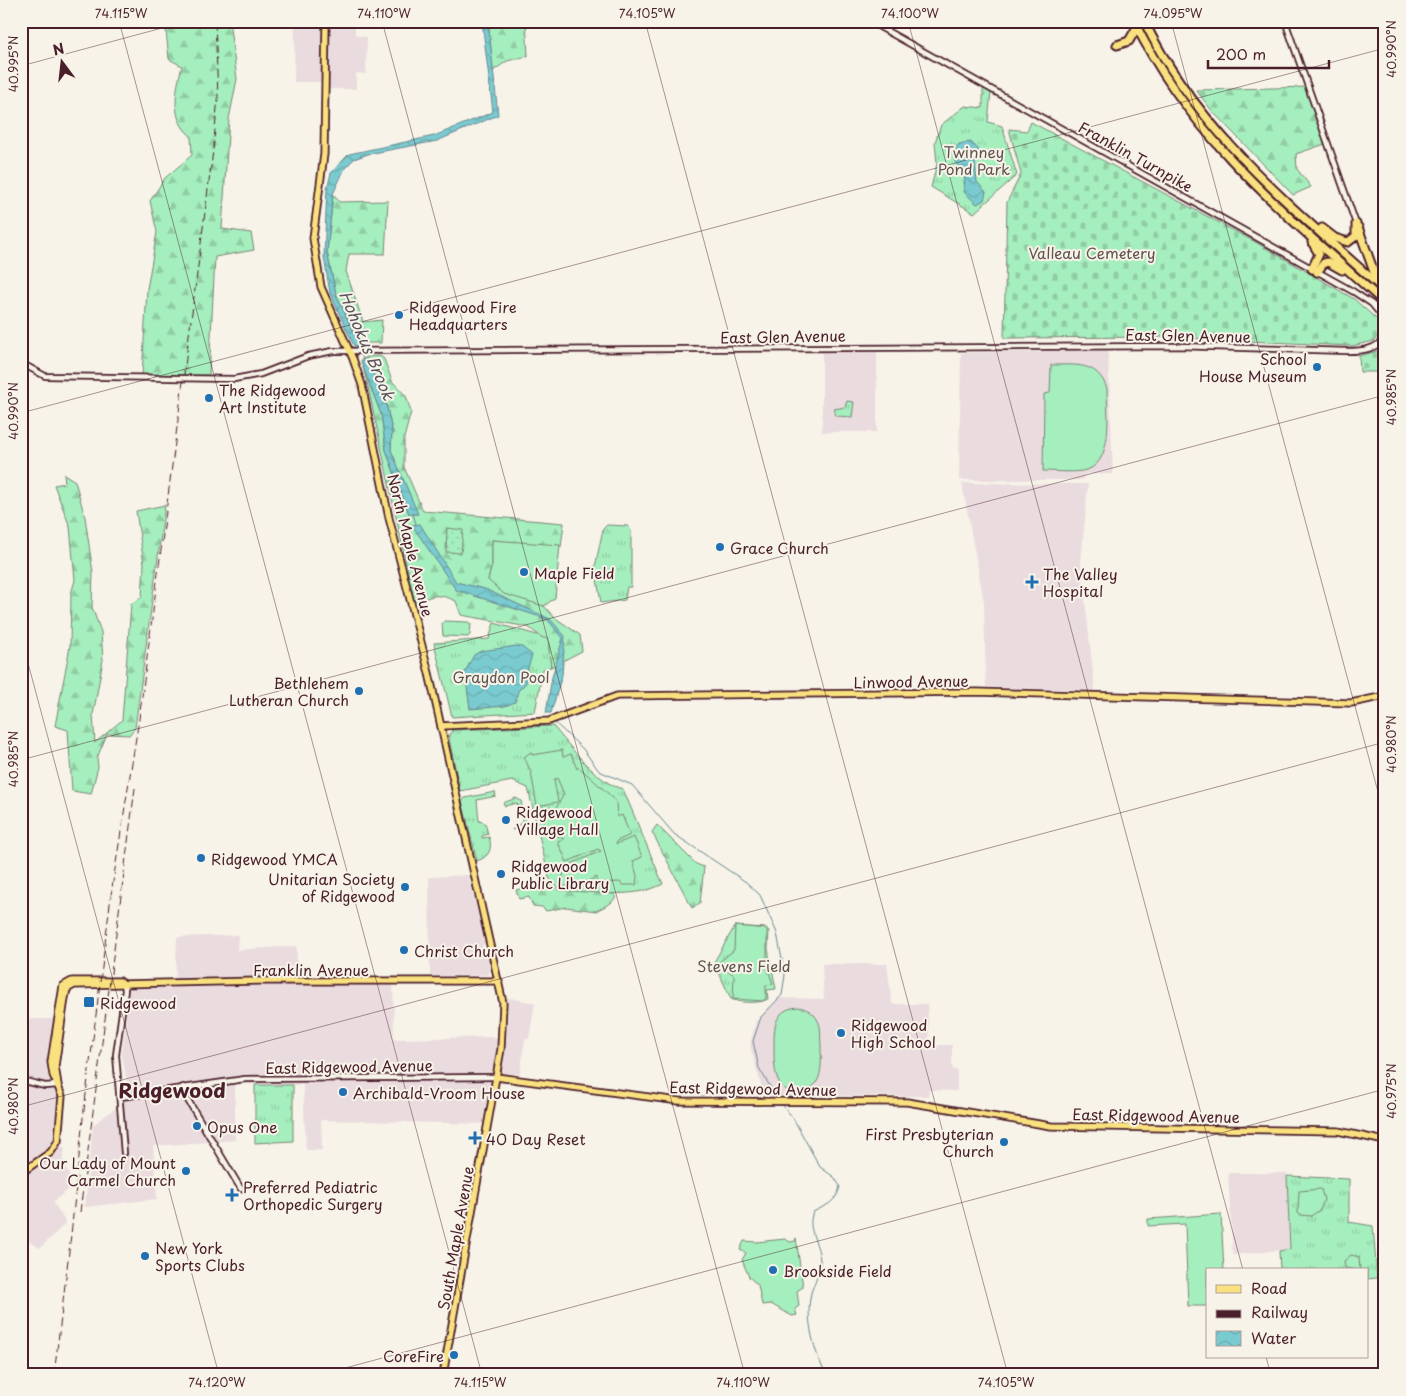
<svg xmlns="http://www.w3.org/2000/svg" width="1406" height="1396" viewBox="0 0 1406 1396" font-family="'Playpen Sans',sans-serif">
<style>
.built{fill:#eadbdf}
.grass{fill:url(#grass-tufts);stroke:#788674}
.forest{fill:url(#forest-firs);stroke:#788674;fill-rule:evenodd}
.cemetery{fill:url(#cemetery-stones);stroke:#788674}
.garden{fill:url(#garden-dots);stroke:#788674}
.pitch{fill:#a5eebd;stroke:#788674}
.water{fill:url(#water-waves);stroke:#67868e}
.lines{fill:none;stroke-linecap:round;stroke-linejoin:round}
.stream{stroke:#67868e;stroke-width:1}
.minor-casing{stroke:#4a1f2b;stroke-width:8}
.major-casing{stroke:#4a1f2b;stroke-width:9}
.highway-casing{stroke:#4a1f2b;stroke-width:11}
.minor{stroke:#f7f3e8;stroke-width:4.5}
.major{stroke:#fae180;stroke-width:5.5}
.highway{stroke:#fae180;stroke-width:7}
.rail{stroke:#4a1f2b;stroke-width:1;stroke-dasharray:8 4;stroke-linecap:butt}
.ticks{fill:none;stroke:#4a1f2b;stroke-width:1;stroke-opacity:0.45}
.poi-dot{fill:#1f6fb2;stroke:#f7f3e8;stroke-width:2}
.labels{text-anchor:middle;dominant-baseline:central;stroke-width:4;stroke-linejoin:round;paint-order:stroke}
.park-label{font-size:15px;fill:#615350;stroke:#f7f3e8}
.street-label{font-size:15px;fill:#4a1f2b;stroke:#f7f3e8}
.poi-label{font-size:15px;fill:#4a1f2b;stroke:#f7f3e8;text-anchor:start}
.water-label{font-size:16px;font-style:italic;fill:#58535d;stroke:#f7f3e8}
.district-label{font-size:20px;font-weight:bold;fill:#4a1f2b;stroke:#f7f3e8}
.neatline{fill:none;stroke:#4a1f2b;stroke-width:2}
.ticks-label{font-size:12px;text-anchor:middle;fill:#4a1f2b}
</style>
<defs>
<pattern id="grass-tufts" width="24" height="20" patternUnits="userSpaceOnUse" patternTransform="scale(1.25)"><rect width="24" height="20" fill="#a5eebd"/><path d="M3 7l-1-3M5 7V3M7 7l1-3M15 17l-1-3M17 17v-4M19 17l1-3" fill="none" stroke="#90cca3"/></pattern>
<pattern id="forest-firs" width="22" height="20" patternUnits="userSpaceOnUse" patternTransform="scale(1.25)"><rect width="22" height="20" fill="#a5eebd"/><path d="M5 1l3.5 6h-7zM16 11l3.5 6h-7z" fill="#90cca3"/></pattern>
<pattern id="cemetery-stones" width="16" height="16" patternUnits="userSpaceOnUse" patternTransform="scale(1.25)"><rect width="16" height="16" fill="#a5eebd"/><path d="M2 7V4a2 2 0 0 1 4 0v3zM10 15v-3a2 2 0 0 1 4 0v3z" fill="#90cca3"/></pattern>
<pattern id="garden-dots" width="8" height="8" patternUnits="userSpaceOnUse" patternTransform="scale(1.25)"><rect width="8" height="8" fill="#a5eebd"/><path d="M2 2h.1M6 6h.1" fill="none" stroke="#90cca3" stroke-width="1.8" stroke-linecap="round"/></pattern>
<pattern id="water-waves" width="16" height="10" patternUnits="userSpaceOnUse" patternTransform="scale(1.25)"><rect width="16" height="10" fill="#7acbd0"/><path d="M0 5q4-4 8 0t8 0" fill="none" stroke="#6baeb3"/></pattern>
</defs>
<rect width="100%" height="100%" fill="#f7f3e8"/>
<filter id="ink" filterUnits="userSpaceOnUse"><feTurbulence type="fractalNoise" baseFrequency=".02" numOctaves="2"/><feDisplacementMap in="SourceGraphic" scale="10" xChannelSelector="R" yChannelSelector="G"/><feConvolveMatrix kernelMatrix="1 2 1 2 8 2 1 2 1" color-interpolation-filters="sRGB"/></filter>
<g filter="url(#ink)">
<!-- built -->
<g class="built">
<path d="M295 21H355V35L367 37 366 74 356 73V89H329V82H294Z"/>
<path d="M1108 350 1113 474H1086L1082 480H959L961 353Z"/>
<rect x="822" y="352" width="55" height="80"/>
<path d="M962 483 1088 484 1081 563 1095 690 986 687 984 602Z"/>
<path d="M468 875 486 943 482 946 489 960V975L430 976 429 877Z"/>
<path d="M238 935 237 950 297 946 296 985H393L394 1039 497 1037 499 996 535 1003 529 1039H525L520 1074 496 1073 485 1124 321 1120 322 1150H306L303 1085 235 1084V1140L153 1146 157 1199 85 1207 93 1125 127 1099 128 1089 122 1054 130 986 175 988 177 937Z"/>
<path d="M822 964H887L892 1004H927L930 1045H952V1069L957 1070V1091L929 1090 928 1096H764L750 1045 756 1021 779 998 824 999Z"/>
<path d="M21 1019H54L47 1067 48 1076 59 1095 53 1138 65 1149 62 1163 69 1173 70 1188 53 1202 66 1223 40 1248 21 1237Z"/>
<path d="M1228 1173H1287L1290 1249 1233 1255Z"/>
</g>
<!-- grass -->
<g class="grass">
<path d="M983 85 991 92 988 122 1002 126 1017 175 974 213 931 187 937 164 935 142 941 125 965 106 983 108Z"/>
<path d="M847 401 854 402 852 417 836 416 834 409 845 407Z"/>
<path d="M607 525 628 526 631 531V587H627L625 600 601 603 595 567 603 529Z"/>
<path d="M494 623 548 638 551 667 543 669 535 712 452 717 434 643 489 639Z"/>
<path d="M553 726C569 745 598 784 623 789L663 884C634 899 596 892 564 891L555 885 549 878 528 788 512 781 460 791 449 739 452 730Z"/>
<path d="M495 792 496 796 477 800 479 821 485 823 488 834 482 836V838L489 837C493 849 489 857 477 861L462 801 465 798Z"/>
<path d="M735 926 765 928 769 931 768 949 776 989 767 990 768 999C760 1004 739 1003 731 999L714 962Z"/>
<path d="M255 1085H293V1141L255 1143Z"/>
<path d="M1287 1176 1349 1179V1222L1373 1226 1377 1278 1367 1279V1270H1280L1279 1251 1290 1249Z"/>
</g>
<!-- forest -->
<g class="forest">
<path d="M165 21H229L237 79 229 119 222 229 251 233 254 250 215 257 209 375 142 376 147 289 157 232 150 201 165 178 192 155 191 136C169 119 176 89 182 66L169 59Z"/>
<path d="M488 21H526L528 56 507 61 493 71Z"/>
<path d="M1310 87 1328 143 1296 154 1297 169 1311 187 1293 195 1213 112 1196 90Z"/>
<path d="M333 194 339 202 388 201 385 254H349L346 271 363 322 382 320 381 343H359L336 294 327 252Z"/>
<path d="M380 356 384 359 392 381 406 396 411 412 404 438V467L423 511 564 523 561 547 492 540V565L488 580 544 606 554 617 580 635 582 651 551 667 548 638H543L528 627 461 615 456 601C438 593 431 594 415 605L367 382 361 360 367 357ZM367 360 386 403 392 431 391 450 417 514H409L386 450 381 414 361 362Z"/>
<path d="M64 474 75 481 85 517 93 573 92 607 101 632 103 660 93 715 95 743 122 720 131 604 142 597 144 564 136 511 165 505 135 728 129 735 107 734 97 758 98 767 91 794 72 791 68 730 55 726 70 646 71 594 75 580 70 527 54 485 65 483Z"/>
<path d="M657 825 696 864 704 867 700 903 692 908 652 832Z"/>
<path d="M545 882 559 890 614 894 616 897 611 903 596 911 566 907 546 911 542 907 533 906 529 897 519 899 516 890Z"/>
</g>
<!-- cemetery -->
<g class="cemetery">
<path d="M1031 122 1259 244 1354 299 1380 322 1381 332 1374 341 1352 346 1166 337 1004 338 1007 202 1021 174 1009 129 1027 131Z"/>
<path d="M1385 349V372H1360L1359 356Z"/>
</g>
<!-- garden -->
<g class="garden">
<path d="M447 528 463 530 461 553 446 552Z"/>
<path d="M516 798 521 801 526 824 512 830 522 822 521 808 516 803 505 806 503 803Z"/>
</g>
<!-- pitch -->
<g class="pitch">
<path d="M1051 365C1075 365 1098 361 1107 389 1107 412 1115 467 1082 471 1070 473 1056 471 1043 471L1044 394 1050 393Z"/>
<path d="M492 540 560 545 555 598 544 606 504 594 488 580 492 565Z"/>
<path d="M445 621 468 622 471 624 470 635 468 637 443 636 442 623Z"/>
<path d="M562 750 563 757 571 754 577 769 579 767 613 798 616 802 617 817 622 815 630 835 617 841 616 844 634 837 642 857 633 861 637 876 636 885H622L620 882 596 883V877L578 886H561L564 871 573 870 571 864 601 851 598 849 567 862 558 842 564 839 547 831 543 820 550 808 555 810 564 794 557 778 554 780 558 802 537 806 531 772 524 757 531 752 532 755Z"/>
<path d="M735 926 767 929V967L773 984 766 985V998L763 1001 733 999 734 975 718 963 734 950Z"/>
<path d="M798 1007C806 1008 813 1012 817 1019 822 1026 820 1036 821 1045 821 1062 825 1089 800 1092 775 1095 774 1068 774 1051 774 1031 772 1009 798 1007Z"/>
<path d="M1321 1189 1324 1200 1320 1210 1311 1216 1300 1215 1298 1213 1299 1191Z"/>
<path d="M1221 1214 1224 1270H1207V1306H1188L1185 1224 1148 1226V1219Z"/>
<path d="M796 1238 803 1287 797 1291 799 1306 795 1309 797 1315 792 1316 771 1304 762 1305 758 1285 749 1277 742 1260 746 1253 740 1250 744 1241 756 1242 785 1239 790 1242 795 1241Z"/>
<path d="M1351 1255 1359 1257 1360 1270 1345 1268 1344 1261Z"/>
</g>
<!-- water -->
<g class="water">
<path d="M482 21H488L498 115 437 141 368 154 354 159 345 168 333 194 327 252 336 294 360 346H354L330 293 324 257 327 189 331 173 349 154 434 136 493 112Z"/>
<path d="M971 142 978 149 980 156 975 163 977 182 986 192 984 200 977 204 964 192 965 174 955 162 953 153 959 144Z"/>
<path d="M367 359 386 403 392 431 391 450 418 514H409L386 450 381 414 361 362Z"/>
<path d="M420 524 456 582 485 589 550 619 565 636 562 675 551 713H546L552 677 563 638 547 619 456 590 412 525Z"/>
<path d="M517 646 522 647 532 655 527 671 526 683 518 691 515 702 505 706 470 709 465 672 474 655 481 651Z"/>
</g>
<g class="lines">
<!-- stream -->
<g class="stream">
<path d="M360 353 364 361"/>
<path d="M413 514 416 524"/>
<path d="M553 721 583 749 599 771 632 785 674 834 746 882 760 895 777 933 785 975 782 995 761 1017 753 1041 759 1068 777 1098"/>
<path d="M781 1103 793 1118 820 1167 834 1177 840 1186C837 1202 827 1205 813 1212 806 1229 819 1243 820 1260 821 1270 814 1283 811 1293 805 1320 814 1351 826 1375"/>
</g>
<!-- minor casing -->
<g class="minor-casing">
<g id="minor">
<path d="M869 21 1354 292 1372 304 1385 320"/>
<path d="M1285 21 1356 224"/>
<path d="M21 363 45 376 234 379 261 374 308 356 333 351 1178 346 1347 351C1361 351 1377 350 1385 337"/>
<path d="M124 984 125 990 116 1055 124 1153"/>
<path d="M21 1080 45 1086 58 1085"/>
<path d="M183 1087 186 1097 241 1189"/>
<path d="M121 1097 245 1079 496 1077"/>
</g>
</g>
<!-- major casing -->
<g class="major-casing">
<g id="major">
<path d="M326 21 324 154 313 238 321 287 353 359 362 385 389 518 429 673 503 1003 501 1049 443 1375"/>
<path d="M441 726 549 721 617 696 977 692 1351 703 1385 696"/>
<path d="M496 1077 679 1101 907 1102 1051 1126 1338 1131 1385 1141"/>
<path d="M58 1085 55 1066 65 998 67 989 74 985 259 981H499"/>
<path d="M21 1173 51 1152 58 1141 62 1096 53 1075 51 1062 63 986 72 981H120L124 984"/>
</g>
</g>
<!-- highway casing -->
<g class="highway-casing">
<g id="highway">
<path d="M1134 21C1189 137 1291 219 1385 303"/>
<path d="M1144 21C1198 133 1295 209 1385 291"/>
<path d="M1117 45 1129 41 1137 27"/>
<path d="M1358 227 1374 272 1384 285"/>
<path d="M1322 228 1335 238 1348 242 1356 236V224"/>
<path d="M1312 269 1319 254 1312 242"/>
<path d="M1317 272 1324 263 1328 262 1342 270"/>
</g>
</g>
<!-- minor -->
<use href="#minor" class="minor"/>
<!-- major -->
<use href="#major" class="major"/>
<!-- highway -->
<use href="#highway" class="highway"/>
<!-- rail -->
<g class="rail">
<path d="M80 1212 135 788"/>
<path d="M54 1375 71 1235 83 1118 112 888 139 719 213 151 218 97 215 21"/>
</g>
</g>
</g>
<!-- ticks -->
<path class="ticks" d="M119 21 482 1375M382 21 745 1375M645 21 1008 1375M908 21 1243 1270M1171 21 1385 818M21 66 188 21M21 413 1385 48M21 637 219 1375M21 760 1385 395M21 1107 1385 742M1266 1357 1271 1375M319 1375 1385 1089"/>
<!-- markers -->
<g class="poi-dot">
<circle cx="399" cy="315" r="5"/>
<circle cx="1317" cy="367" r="5"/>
<circle cx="209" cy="398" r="5"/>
<circle cx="720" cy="547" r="5"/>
<circle cx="524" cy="572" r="5"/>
<path d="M1029.5 574.5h5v5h5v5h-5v5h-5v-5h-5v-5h5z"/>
<circle cx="359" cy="691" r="5"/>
<circle cx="506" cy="820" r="5"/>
<circle cx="201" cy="858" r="5"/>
<circle cx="501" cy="874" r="5"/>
<circle cx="405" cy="887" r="5"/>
<circle cx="404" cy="950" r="5"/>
<rect x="83" y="996" width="12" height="12" rx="2.5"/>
<circle cx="841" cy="1033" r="5"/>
<circle cx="343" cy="1092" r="5"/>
<circle cx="197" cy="1126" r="5"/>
<path d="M472.5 1130.5h5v5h5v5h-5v5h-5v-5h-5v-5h5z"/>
<circle cx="1004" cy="1142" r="5"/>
<circle cx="186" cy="1171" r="5"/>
<path d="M229.5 1187.5h5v5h5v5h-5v5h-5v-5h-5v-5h5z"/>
<circle cx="145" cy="1256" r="5"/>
<circle cx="773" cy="1270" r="5"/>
<circle cx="454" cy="1355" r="5"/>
</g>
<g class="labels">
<!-- park labels -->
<g class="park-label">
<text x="974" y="151">Twinney<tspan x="974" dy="17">Pond Park</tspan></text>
<text x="1092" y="252">Valleau Cemetery</text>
<text x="501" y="676">Graydon Pool</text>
<text x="744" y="965">Stevens Field</text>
</g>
<!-- street labels -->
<g class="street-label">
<text transform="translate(1136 156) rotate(29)">Franklin Turnpike</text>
<text transform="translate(1188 335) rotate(1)">East Glen Avenue</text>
<text transform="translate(783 336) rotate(-1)">East Glen Avenue</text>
<text transform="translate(411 545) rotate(76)">North Maple Avenue</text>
<text transform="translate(911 681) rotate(-1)">Linwood Avenue</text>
<text x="311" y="969">Franklin Avenue</text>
<text transform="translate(349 1066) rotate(-1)">East Ridgewood Avenue</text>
<text transform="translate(753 1088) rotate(1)">East Ridgewood Avenue</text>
<text transform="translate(1156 1115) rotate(1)">East Ridgewood Avenue</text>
<text transform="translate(455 1238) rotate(-80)">South Maple Avenue</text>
</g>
<!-- poi labels -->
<g class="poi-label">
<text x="409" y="306">Ridgewood Fire<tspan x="409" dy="17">Headquarters</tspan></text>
<text x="1307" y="358" text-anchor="end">School<tspan x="1307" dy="17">House Museum</tspan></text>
<text x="219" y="389">The Ridgewood<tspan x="219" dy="17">Art Institute</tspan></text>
<text x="730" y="547">Grace Church</text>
<text x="534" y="572">Maple Field</text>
<text x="1043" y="573">The Valley<tspan x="1043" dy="17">Hospital</tspan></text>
<text x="349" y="682" text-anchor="end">Bethlehem<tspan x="349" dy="17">Lutheran Church</tspan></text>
<text x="516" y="811">Ridgewood<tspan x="516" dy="17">Village Hall</tspan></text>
<text x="211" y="858">Ridgewood YMCA</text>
<text x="511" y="865">Ridgewood<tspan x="511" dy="17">Public Library</tspan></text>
<text x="395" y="878" text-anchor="end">Unitarian Society<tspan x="395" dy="17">of Ridgewood</tspan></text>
<text x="414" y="950">Christ Church</text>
<text x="100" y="1002">Ridgewood</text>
<text x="851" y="1024">Ridgewood<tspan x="851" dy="17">High School</tspan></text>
<text x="353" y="1092">Archibald-Vroom House</text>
<text x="207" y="1126">Opus One</text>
<text x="994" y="1133" text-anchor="end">First Presbyterian<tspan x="994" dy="17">Church</tspan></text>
<text x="486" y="1138">40 Day Reset</text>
<text x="176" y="1162" text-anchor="end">Our Lady of Mount<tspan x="176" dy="17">Carmel Church</tspan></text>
<text x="243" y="1186">Preferred Pediatric<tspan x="243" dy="17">Orthopedic Surgery</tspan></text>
<text x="155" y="1247">New York<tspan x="155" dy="17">Sports Clubs</tspan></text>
<text x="783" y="1270">Brookside Field</text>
<text x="444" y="1355" text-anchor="end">CoreFire</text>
</g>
<!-- water labels -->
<g class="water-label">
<text transform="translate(368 345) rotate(67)">Hohokus Brook</text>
</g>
<!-- district labels -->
<g class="district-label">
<text x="172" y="1090">Ridgewood</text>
</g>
</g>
<!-- margin -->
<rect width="1406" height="1396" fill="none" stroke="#f7f3e8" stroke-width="55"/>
<!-- legend -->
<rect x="1206" y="1268" width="162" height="90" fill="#f7f3e8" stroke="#b29e9c"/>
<rect x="1216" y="1285" width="25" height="8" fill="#fae180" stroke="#b29e9c"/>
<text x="1251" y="1294" font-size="15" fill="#4a1f2b">Road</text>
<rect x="1216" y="1310" width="25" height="8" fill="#4a1f2b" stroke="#b29e9c"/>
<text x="1251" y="1318" font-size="15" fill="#4a1f2b">Railway</text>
<rect x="1216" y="1331" width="25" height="15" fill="url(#water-waves)" stroke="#b29e9c"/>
<text x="1251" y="1344" font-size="15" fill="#4a1f2b">Water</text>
<!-- north arrow -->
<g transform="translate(62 62) rotate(345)" stroke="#f7f3e8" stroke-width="4" paint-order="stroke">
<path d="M0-4L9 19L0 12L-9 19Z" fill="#4a1f2b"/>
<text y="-8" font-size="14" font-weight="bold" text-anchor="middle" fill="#4a1f2b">N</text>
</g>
<!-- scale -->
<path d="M1208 60v8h121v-8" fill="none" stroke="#4a1f2b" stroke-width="2.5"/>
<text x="1216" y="60" font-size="15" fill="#4a1f2b" stroke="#f7f3e8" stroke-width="4" paint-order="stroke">200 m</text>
<rect x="28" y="28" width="1350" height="1340" class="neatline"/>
<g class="ticks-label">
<text x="121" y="18">74.115°W</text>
<text x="384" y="18">74.110°W</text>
<text x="647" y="18">74.105°W</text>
<text x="910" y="18">74.100°W</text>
<text x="1173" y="18">74.095°W</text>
<text transform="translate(1392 49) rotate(-90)" y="4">40.990°N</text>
<text transform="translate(14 64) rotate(-90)" y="4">40.995°N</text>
<text transform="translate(1392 397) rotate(-90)" y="4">40.985°N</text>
<text transform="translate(14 411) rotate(-90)" y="4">40.990°N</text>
<text transform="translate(1392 744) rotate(-90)" y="4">40.980°N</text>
<text transform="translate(14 759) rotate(-90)" y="4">40.985°N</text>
<text transform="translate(1392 1091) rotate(-90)" y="4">40.975°N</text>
<text transform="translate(14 1106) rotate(-90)" y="4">40.980°N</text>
<text x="217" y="1387">74.120°W</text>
<text x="480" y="1387">74.115°W</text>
<text x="743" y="1387">74.110°W</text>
<text x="1006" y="1387">74.105°W</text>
</g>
</svg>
